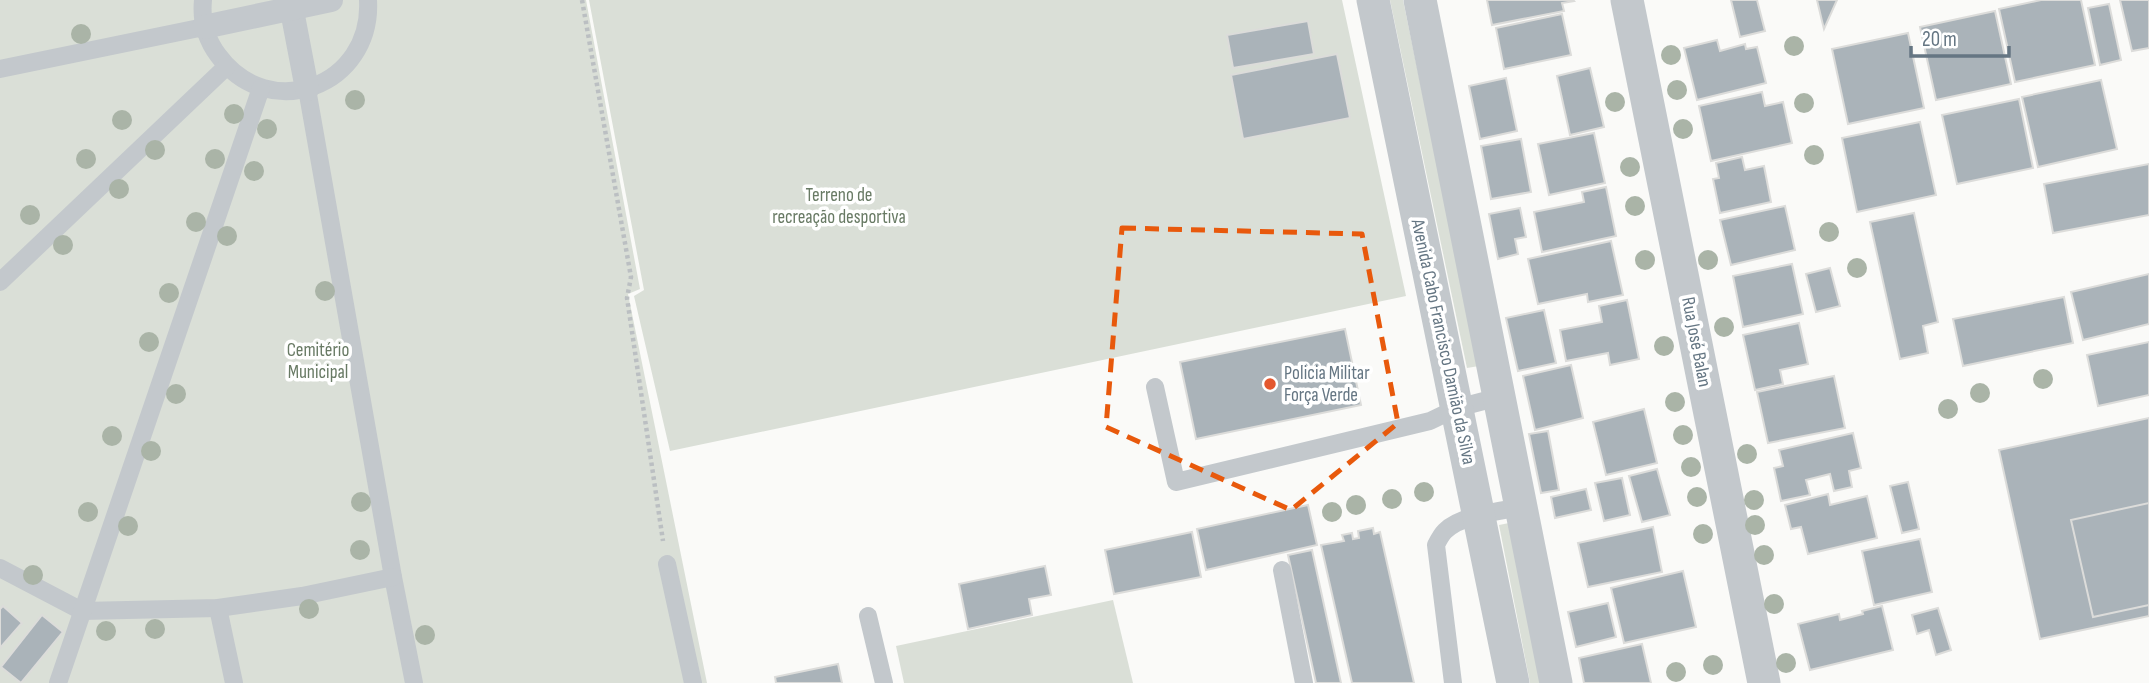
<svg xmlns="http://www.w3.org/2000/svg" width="2149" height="683" viewBox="0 0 2149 683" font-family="'Sofia Sans Condensed',sans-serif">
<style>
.green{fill:#dadfd7}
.building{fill:#aab3b9;stroke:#dcdcda;stroke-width:2}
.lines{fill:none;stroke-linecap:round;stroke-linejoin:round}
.path{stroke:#bbbfc2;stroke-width:4.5;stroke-dasharray:3.5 3.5;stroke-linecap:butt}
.service{stroke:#c3c8cc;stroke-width:18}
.pedestrian{stroke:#c3c8cc;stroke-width:24}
.minor{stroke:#c3c8cc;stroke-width:33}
.tree{fill:#aab4a7}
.marked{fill:none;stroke:#e8590c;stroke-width:5;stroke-dasharray:14 9;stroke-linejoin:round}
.poi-dot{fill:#e4572e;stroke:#fff;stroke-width:2.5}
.labels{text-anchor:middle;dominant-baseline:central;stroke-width:7;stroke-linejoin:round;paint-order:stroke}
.park-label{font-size:19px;fill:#687a64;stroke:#fff}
.street-label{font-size:19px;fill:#657683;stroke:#fff}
.poi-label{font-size:19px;fill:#657683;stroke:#fff;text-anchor:start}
</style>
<rect width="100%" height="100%" fill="#fafaf8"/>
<!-- green -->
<g class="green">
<path d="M0 0H586L640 289 628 294 707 683H0Z"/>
<path d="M589 0H1342L1406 296 670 451 634 296 644 290Z"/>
<path d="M1390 0H1403L1479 366 1467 368Z"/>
<path d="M1509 523 1540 683H1530L1499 525Z"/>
<path d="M1113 600 1133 683H904L896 646Z"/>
</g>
<!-- building -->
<g class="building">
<path d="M1487 0H1573L1574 1 1562 3 1564 11 1492 25Z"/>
<path d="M1731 0H1757L1765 31 1740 37Z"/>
<path d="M1817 0H1837L1824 29 1822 21Z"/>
<path d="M2041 0H2081L2095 65 2015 82 1999 9Z"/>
<path d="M2120 0H2149V48L2132 51Z"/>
<path d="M2109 4 2121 60 2100 65 2088 8Z"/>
<path d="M1995 11 2011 84 1936 100 1920 27Z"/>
<path d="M1562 14 1571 55 1504 69 1496 28Z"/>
<path d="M1308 21 1314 54 1233 68 1227 35Z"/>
<path d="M1908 33 1924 108 1848 124 1832 49Z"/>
<path d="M1717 40 1720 51 1745 44 1746 49 1757 47 1766 83 1697 100 1684 48Z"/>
<path d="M1337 54 1350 118 1243 139 1231 75Z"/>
<path d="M1590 68 1604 127 1570 135 1557 76Z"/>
<path d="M1506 78 1517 131 1480 139 1469 86Z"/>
<path d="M2101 80 2117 149 2038 167 2022 97Z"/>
<path d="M1762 92 1765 106 1783 102 1792 143 1711 161 1699 106Z"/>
<path d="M2019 99 2033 168 1957 184 1942 115Z"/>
<path d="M1920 122 1936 195 1857 212 1842 138Z"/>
<path d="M1594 133 1605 183 1549 195 1538 144Z"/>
<path d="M1521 139 1531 192 1491 199 1481 146Z"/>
<path d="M1742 157 1745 170 1764 166 1771 202 1720 213 1713 179 1719 178 1716 163Z"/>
<path d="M2149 164V215L2053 233 2044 184Z"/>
<path d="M1606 187 1616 236 1542 252 1534 212 1584 202 1582 192Z"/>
<path d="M1785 206 1795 250 1731 265 1720 220Z"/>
<path d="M1520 208 1526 237 1515 239 1518 254 1498 259 1489 214Z"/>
<path d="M1914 213 1938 322 1923 326 1928 353 1900 359 1870 222Z"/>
<path d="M1611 241 1623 295 1588 302 1587 294 1538 304 1528 259Z"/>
<path d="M1792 264 1803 314 1743 327 1733 276Z"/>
<path d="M1830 268 1840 306 1816 312 1806 274Z"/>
<path d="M2149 274V324L2083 340 2071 292Z"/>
<path d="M2064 297 2073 343 1963 366 1953 319Z"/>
<path d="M1627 300 1639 359 1610 365 1608 353 1566 361 1560 330 1602 322 1599 306Z"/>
<path d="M1544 310 1556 363 1518 371 1506 318Z"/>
<path d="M1799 323 1808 364 1780 370 1783 384 1755 390 1743 335Z"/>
<path d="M1345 329 1361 405 1196 439 1180 362Z"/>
<path d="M2149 342V395L2098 406 2087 355Z"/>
<path d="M1571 365 1583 418 1535 430 1523 376Z"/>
<path d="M1834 376 1845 428 1768 443 1757 392Z"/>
<path d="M1644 409 1657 463 1606 475 1593 422Z"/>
<path d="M2149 418V616L2040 639 1999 450Z"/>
<path d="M1548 431 1559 490 1541 493 1529 434Z"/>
<path d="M1853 433 1861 468 1849 471 1852 487 1834 491 1830 474 1806 480 1810 495 1781 501 1774 468 1783 466 1779 450Z"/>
<path d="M1657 469 1670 515 1642 522 1629 476Z"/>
<path d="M1622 478 1630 515 1604 521 1595 483Z"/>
<path d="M1908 482 1919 529 1902 533 1890 486Z"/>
<path d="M1586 489 1591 510 1555 518 1551 497Z"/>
<path d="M1828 494 1830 505 1867 496 1877 538 1808 554 1801 527 1791 529 1785 505Z"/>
<path d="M2149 503V605L2093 617 2071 520Z"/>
<path d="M1308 505 1317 545 1206 570 1197 529Z"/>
<path d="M1653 527 1662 572 1588 587 1578 543Z"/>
<path d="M1373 528 1374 534 1380 532 1414 683H1352L1321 545 1344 541 1342 535 1352 533 1353 539 1359 538 1358 531Z"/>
<path d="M1192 532 1201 577 1114 594 1105 550Z"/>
<path d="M1920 539 1932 592 1874 605 1862 551Z"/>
<path d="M1312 550 1341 683H1316L1288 555Z"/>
<path d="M1045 566 1051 595 1029 599 1032 615 968 629 959 584Z"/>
<path d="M1683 571 1696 627 1624 643 1611 588Z"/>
<path d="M1608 603 1616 637 1576 647 1568 612Z"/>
<path d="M3 606 22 623 0 648V609Z"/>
<path d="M1882 606 1893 650 1810 670 1798 624 1839 614 1840 620 1863 614 1862 611Z"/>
<path d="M1938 608 1951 650 1936 655 1929 630 1917 634 1912 615Z"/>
<path d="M42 615 63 632 21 683 1 667Z"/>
<path d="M1642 644 1651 683H1584L1579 658Z"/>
<path d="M838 664 842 683H776L775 677Z"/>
</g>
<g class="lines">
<!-- path -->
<path class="path" d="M582 0 631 277 627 298 663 541"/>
<!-- service -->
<g class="service">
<path d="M203 0C201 20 206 39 218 55 269 125 373 86 368 0"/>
<path d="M0 69 204 27"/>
<path d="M307 89 393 577 414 683"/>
<path d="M0 282 226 67"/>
<path d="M1155 387 1176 482 1430 421 1457 408 1499 397"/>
<path d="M667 564 693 683"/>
<path d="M0 568 82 611 218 608 302 596 393 577"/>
<path d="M1282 570 1304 683"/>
<path d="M218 608 234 683"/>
<path d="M868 616 884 683"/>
<path d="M58 683 261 88"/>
<path d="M1453 683 1436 545C1438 541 1441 535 1445 531 1461 515 1499 511 1521 507"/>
</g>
<!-- pedestrian -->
<g class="pedestrian">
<path d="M290 0 307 89"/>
<path d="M204 27 331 0"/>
</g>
<!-- minor -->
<g class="minor">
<path d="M1373 0 1513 683"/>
<path d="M1420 0 1556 683"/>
<path d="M1627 0 1764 683"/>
</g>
</g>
<!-- trees -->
<g class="tree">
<circle cx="81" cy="34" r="10"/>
<circle cx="1794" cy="46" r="10"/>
<circle cx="1671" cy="55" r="10"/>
<circle cx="1677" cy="90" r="10"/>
<circle cx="355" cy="100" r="10"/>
<circle cx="1615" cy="102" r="10"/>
<circle cx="1804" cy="103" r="10"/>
<circle cx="234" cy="114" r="10"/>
<circle cx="122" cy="120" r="10"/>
<circle cx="267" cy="129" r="10"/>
<circle cx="1683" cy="129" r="10"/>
<circle cx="155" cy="150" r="10"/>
<circle cx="1814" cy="155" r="10"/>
<circle cx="86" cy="159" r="10"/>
<circle cx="215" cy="159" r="10"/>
<circle cx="1630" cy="167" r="10"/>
<circle cx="254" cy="171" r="10"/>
<circle cx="119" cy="189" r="10"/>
<circle cx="1635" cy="206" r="10"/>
<circle cx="30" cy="215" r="10"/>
<circle cx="196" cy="222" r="10"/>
<circle cx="1829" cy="232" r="10"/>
<circle cx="227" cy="236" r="10"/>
<circle cx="63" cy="245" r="10"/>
<circle cx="1645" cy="260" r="10"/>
<circle cx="1708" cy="260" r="10"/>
<circle cx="1857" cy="268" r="10"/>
<circle cx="325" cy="291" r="10"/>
<circle cx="169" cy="293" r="10"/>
<circle cx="1724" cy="327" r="10"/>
<circle cx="149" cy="342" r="10"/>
<circle cx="1664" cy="346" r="10"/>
<circle cx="2043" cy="379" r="10"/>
<circle cx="1980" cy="393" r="10"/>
<circle cx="176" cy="394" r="10"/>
<circle cx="1675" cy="402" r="10"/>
<circle cx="1948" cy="409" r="10"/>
<circle cx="1683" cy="435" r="10"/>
<circle cx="112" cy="436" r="10"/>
<circle cx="151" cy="451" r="10"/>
<circle cx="1747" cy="454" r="10"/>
<circle cx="1691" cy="467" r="10"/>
<circle cx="1424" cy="492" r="10"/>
<circle cx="1697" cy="497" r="10"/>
<circle cx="1392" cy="499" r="10"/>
<circle cx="1754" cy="500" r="10"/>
<circle cx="361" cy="502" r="10"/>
<circle cx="1356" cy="505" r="10"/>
<circle cx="88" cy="512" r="10"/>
<circle cx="1332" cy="512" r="10"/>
<circle cx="1755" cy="525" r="10"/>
<circle cx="128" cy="526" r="10"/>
<circle cx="1703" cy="534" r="10"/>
<circle cx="360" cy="550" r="10"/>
<circle cx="1764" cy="555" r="10"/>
<circle cx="33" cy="575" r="10"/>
<circle cx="1774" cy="604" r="10"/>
<circle cx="309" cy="609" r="10"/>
<circle cx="155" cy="629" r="10"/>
<circle cx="106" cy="631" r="10"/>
<circle cx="425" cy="635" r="10"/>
<circle cx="1786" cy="663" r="10"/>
<circle cx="1713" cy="665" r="10"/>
<circle cx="1676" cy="672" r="10"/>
</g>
<!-- marked area -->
<path class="marked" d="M1122 228 1362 234 1398 423 1291 510 1106 427Z"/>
<!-- markers -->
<circle class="poi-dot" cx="1270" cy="384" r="7"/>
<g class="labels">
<!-- park labels -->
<g class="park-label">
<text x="839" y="195">Terreno de<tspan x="839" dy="22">recreação desportiva</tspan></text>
<text x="318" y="350">Cemitério<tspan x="318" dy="22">Municipal</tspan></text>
</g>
<!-- street labels -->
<g class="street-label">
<text transform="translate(1443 342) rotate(78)">Avenida Cabo Francisco Damião da Silva</text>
<text transform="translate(1696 342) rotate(79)">Rua José Balan</text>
</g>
<!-- poi labels -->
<g class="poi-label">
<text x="1284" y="373">Policia Militar<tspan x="1284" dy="22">Força Verde</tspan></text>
</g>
</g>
<!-- scale -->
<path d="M1911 46v10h98v-10" fill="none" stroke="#657683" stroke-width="3.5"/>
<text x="1922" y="46" font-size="21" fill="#657683" stroke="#ffffff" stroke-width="5" paint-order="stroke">20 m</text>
</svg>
